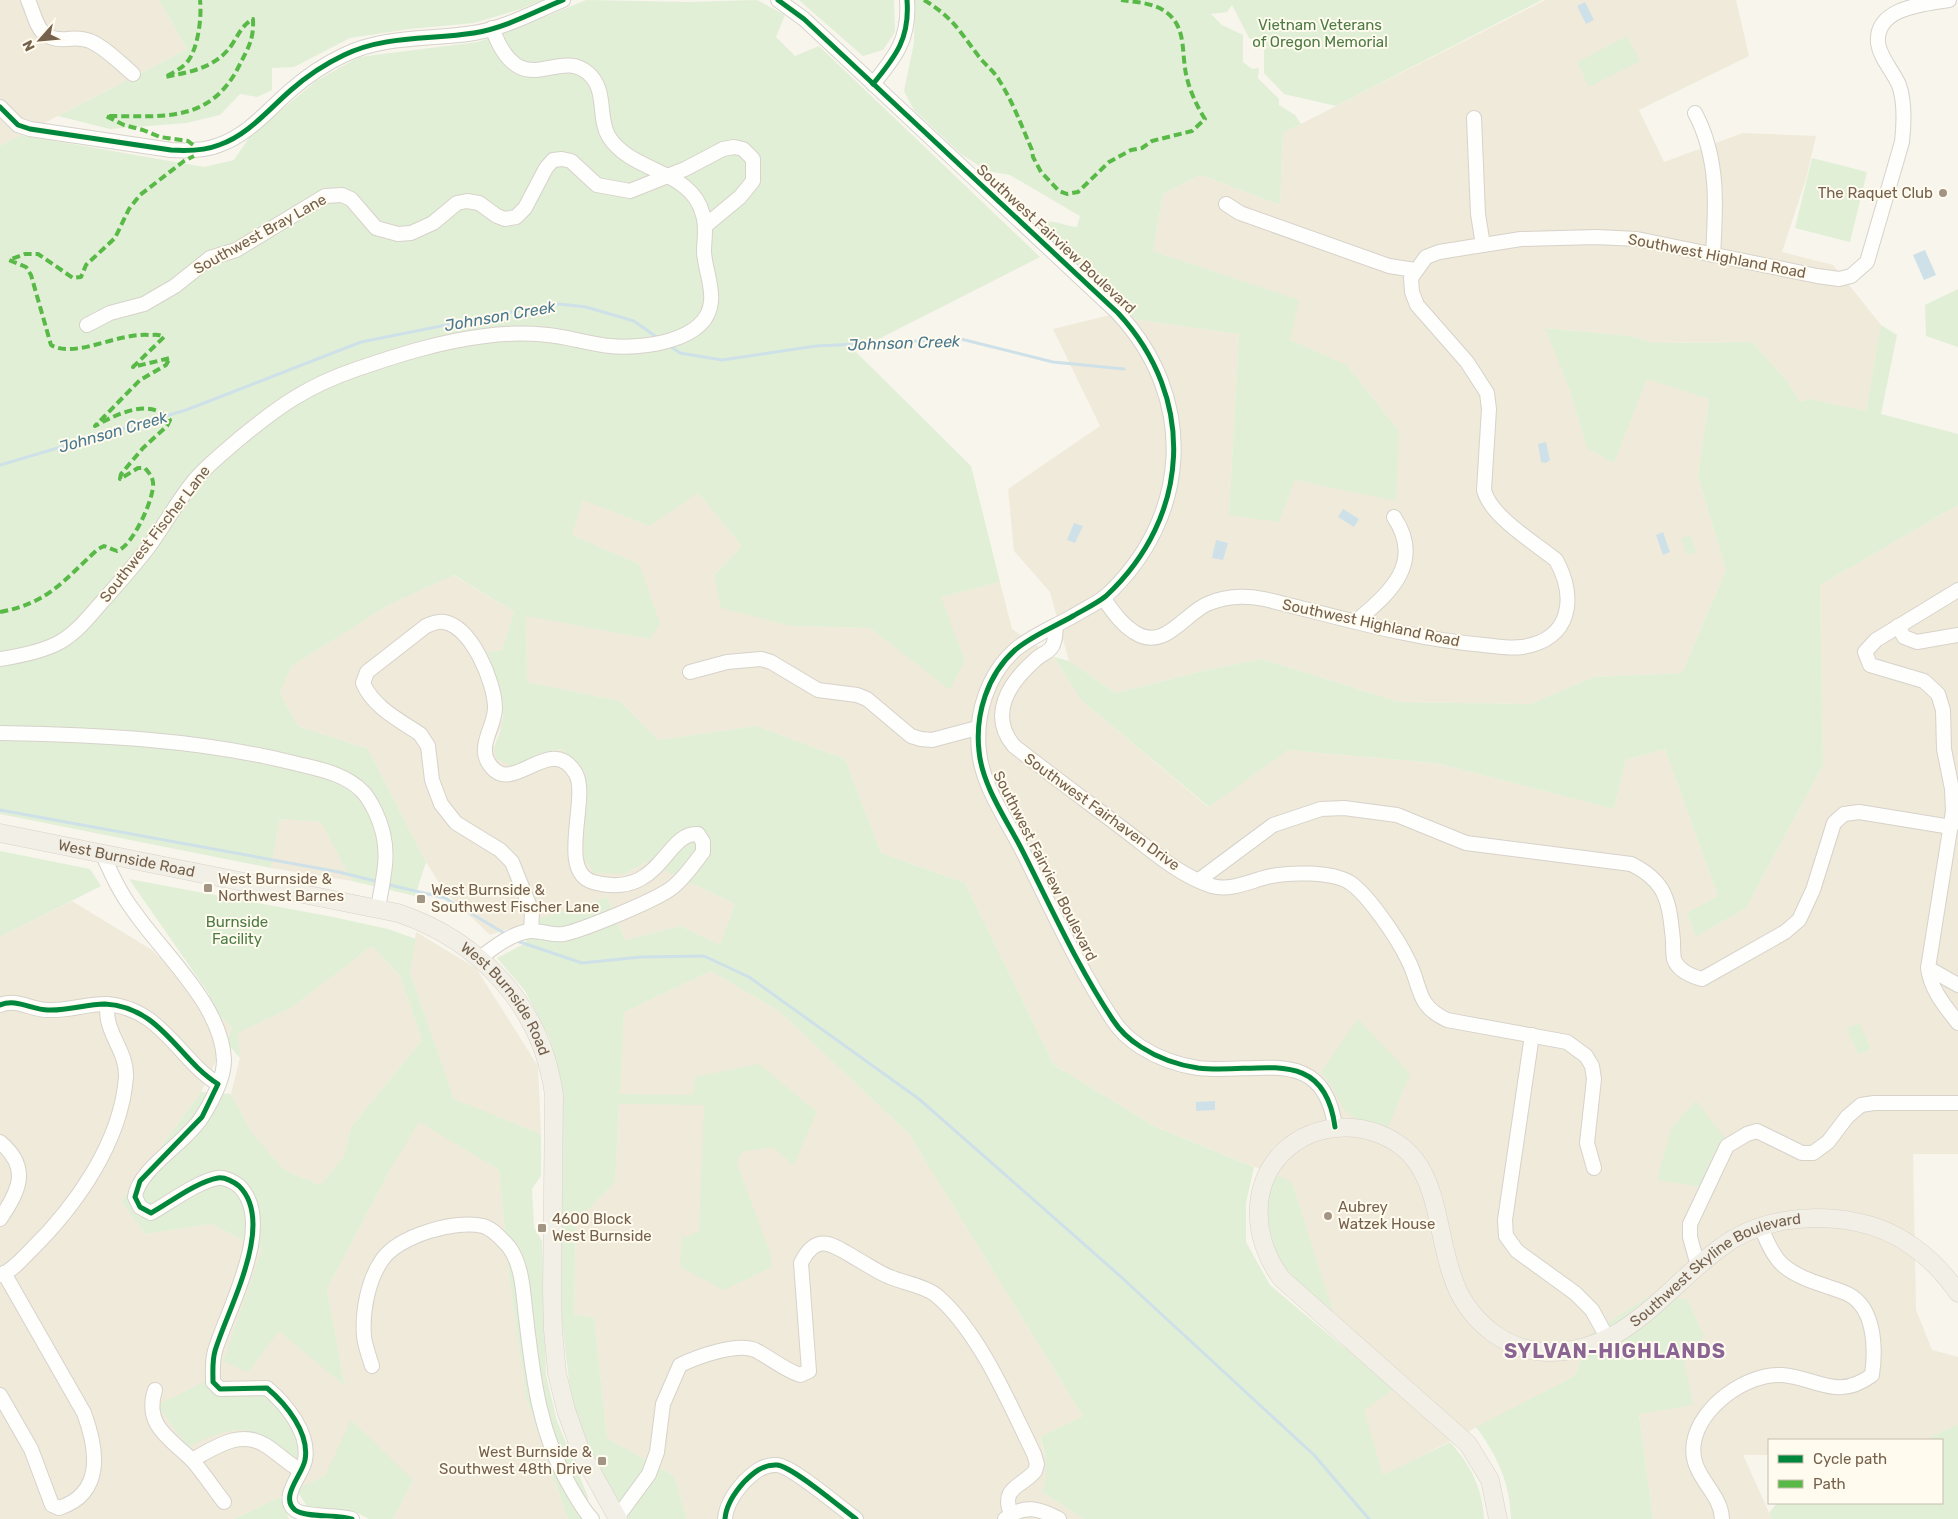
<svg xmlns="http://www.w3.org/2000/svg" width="1958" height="1519" viewBox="0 0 1958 1519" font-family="Rubik,sans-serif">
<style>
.residential{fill:#f0eada}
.green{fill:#e1efd7}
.water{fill:#cee1e8}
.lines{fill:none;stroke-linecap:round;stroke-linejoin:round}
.stream{stroke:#cee1e8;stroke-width:3}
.minor-casing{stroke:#d7d2ca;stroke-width:16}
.major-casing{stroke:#d8d2ca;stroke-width:19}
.minor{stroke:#fefefc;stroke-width:14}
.major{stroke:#f2efe6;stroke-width:18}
.quiet{stroke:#58b947;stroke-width:4;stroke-dasharray:8 4;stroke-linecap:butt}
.cycleway-casing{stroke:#fffbef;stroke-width:8}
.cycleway{stroke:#00873e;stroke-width:5}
.poi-dot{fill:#a39584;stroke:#fffbef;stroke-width:2}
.labels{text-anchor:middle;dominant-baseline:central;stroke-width:4;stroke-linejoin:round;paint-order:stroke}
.park-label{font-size:15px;fill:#4c7b44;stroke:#fffbef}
.poi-label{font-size:15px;fill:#76614c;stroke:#fffbef;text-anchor:start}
.street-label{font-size:15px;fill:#76614c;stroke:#fffbef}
.water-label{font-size:16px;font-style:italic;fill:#4a798f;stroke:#fffbef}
.district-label{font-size:20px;font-weight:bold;letter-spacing:1px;fill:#8a6492;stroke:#fffbef}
</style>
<rect width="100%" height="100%" fill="#f7f5ec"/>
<!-- residential -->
<g class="residential">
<path d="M0 0H159L187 49 0 146Z"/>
<path d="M1545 0H1736L1749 56 1639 110 1664 162 1743 133 1816 136 1806 179 1782 252 1833 265 1881 325 1866 411 1810 399 1800 402 1788 382 1752 342 1653 343 1630 336 1546 328 1570 391 1587 447 1614 463 1647 378 1709 399 1698 477 1726 570 1682 673 1593 677 1532 704 1399 702 1262 659 1202 671 1116 693 1069 661 1050 592 1014 551 1008 489 1100 426 1053 329 1118 313 1139 320 1239 334 1229 515 1295 480 1395 500 1399 431 1347 365 1289 340 1298 300 1153 251 1163 194 1201 175 1280 205 1283 133Z"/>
<path d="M698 493 742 546 714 575 791 626 870 628 950 689 965 661 940 597 1000 582 1012 629 1054 657 1081 700 1208 807 1288 750 1436 763 1614 809 1626 760 1665 749 1718 896 1687 913 1696 937 1746 908 1823 765 1820 585 1958 505V1154H1913L1916 1310 1932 1350 1958 1357V1424L1925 1440H1769V1455H1743L1772 1519H1653L1639 1413 1590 1334 1575 1376 1383 1476 1292 1182 1156 1127 1054 1065 965 883 881 853 845 759 757 726 658 740 620 701 527 682 526 615 650 639 639 564 571 535 583 499 650 526Z"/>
<path d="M453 575 514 612 502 650 487 652 502 694V726L493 744 512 767 538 754 560 749 586 773V809L625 874 646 862 735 904 720 946 680 926 625 940 607 897 490 935 444 891 426 862 368 749 298 726 280 693 292 666 387 606Z"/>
<path d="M280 819 322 822 352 881 271 868Z"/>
<path d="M72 901 152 950 232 1028 201 1092 121 1201 145 1234 212 1224 262 1250 248 1373 279 1330 345 1385 327 1289 389 1172 418 1121 499 1170 509 1275 526 1398 568 1519H393L413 1480 325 1476 234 1519H0V937Z"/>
<path d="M416 932 476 968 538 1066 541 1134 454 1100 410 972Z"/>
<path d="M372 946 400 976 422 1040 352 1126 343 1158 320 1185 284 1170 250 1130 231 1094 240 1058 237 1033 291 1008Z"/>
<path d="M711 971 780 1012 908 1133 1083 1416 1040 1437 1046 1460V1477L1042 1492 1083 1519H687L674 1476 607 1438 594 1318 574 1314 576 1222 615 1182 624 1012Z"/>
</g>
<!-- green -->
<g class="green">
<path d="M159 0H542L521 9 474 23 410 29 350 38 294 67 272 68V90L257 97 240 94 220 115 186 123 110 129 58 116 187 49Z"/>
<path d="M586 0 686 2 757 0 785 15 776 37 795 56 819 46 1040 257 855 351 971 466 1000 582 941 597 965 661 950 690 870 628 791 626 721 608 714 575 742 546 698 493 650 526 583 500 572 535 639 564 660 623 650 639 526 616 527 682 620 701 658 740 757 726 845 759 881 853 965 883 1054 1065 1156 1127 1254 1167 1246 1203V1242L1270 1285 1393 1389 1364 1411 1383 1475 1450 1442C1470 1464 1483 1489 1484 1519H1083L1042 1492C1048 1473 1047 1455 1040 1437L1083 1416 908 1133 780 1012 711 971 624 1012 620 1094 693 1095 695 1077 759 1064 817 1112 794 1165 772 1147 742 1152 737 1163 770 1253 772 1267 724 1290 680 1267 682 1235 687 1237 699 1231 704 1105 619 1104 615 1182 576 1222 574 1314 594 1318 607 1438 674 1476 687 1519H624L593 1466 573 1413 561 1315 563 1112 550 1039 525 991 497 958 526 943 522 924 607 897 625 940 680 926 720 945 735 904 646 862 625 874 594 873 584 858 586 773 560 749 538 754 512 767 496 758C492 738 500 740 502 724 506 698 496 676 487 652L502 650 514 612 454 575 387 606 292 666 280 693 298 726 368 749 426 862 415 896 352 881 321 822 280 819 271 868 0 814V146L21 135 204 167 234 160 250 136 316 81 359 57 478 42 528 24Z"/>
<path d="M799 0H894L895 32 883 50 863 56Z"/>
<path d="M915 0H1542L1336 106 1284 94 1264 73V50L1268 47 1249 38 1232 5 1227 12 1211 14 1222 25 1243 35V62L1252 69 1259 68 1258 78 1279 99V105L1295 115 1301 124 1283 133 1280 205 1201 175 1163 194 1153 251 1299 300 1290 340 1347 365 1399 431 1396 501 1295 480 1279 522 1229 515 1239 334 1139 320 1118 313 1051 251 1041 228 1043 222C1056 220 1064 226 1077 227L1080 216 1010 175 987 171 961 154 914 110 904 91 914 43Z"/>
<path d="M1627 36 1640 61 1589 87 1577 62Z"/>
<path d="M1812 158 1867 172 1850 242 1795 228Z"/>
<path d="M1958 289V347L1926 336 1925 305Z"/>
<path d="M1881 325 1897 335 1881 414 1958 434V505L1820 585 1823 765 1746 908 1696 937 1687 913 1718 896 1665 749 1626 760 1614 809 1436 763 1288 750 1209 807 1081 700 1054 657 1069 661 1116 693 1202 671 1262 659 1399 702 1531 704 1593 677 1682 673 1726 570 1698 477 1709 399 1647 379 1614 463 1587 448 1570 391 1545 328 1630 336 1653 343 1752 342 1788 382 1800 402 1810 399 1866 411Z"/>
<path d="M1690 535 1696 552 1687 555 1681 538Z"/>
<path d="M0 851 90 869 101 886 0 937Z"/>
<path d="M129 879 333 917 388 929 416 939 410 972 454 1099 541 1134V1176L532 1189 534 1227 542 1241 546 1375 557 1421 588 1497 590 1519H568L526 1398 509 1275 499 1170 419 1122 389 1172 327 1289 345 1386 279 1331 248 1373 223 1361 262 1250 212 1224 145 1234 121 1201 201 1092 231 1094 250 1130 284 1170 320 1185 343 1158 352 1126 422 1040 400 976 372 946 291 1008 238 1033 240 1058 226 1042 232 1028 212 1008 209 994Z"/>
<path d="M1358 1019 1410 1074 1388 1127C1376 1122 1360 1122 1350 1115 1340 1108 1334 1084 1321 1072Z"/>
<path d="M1859 1023 1871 1049 1858 1054 1847 1028Z"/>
<path d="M1696 1101 1726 1139 1702 1187 1657 1180 1671 1129Z"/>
<path d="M1272 1173 1292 1182 1335 1318 1287 1274 1268 1243 1264 1205Z"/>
<path d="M1648 1297 1687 1299 1704 1336 1683 1355 1693 1405 1639 1414 1653 1519H1511C1510 1483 1497 1455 1476 1427L1575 1376 1590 1334Z"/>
<path d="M208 1380 218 1395 224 1397 261 1393 277 1401 299 1440 302 1466C255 1427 245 1419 188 1447L157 1405Z"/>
<path d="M351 1420 413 1480 393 1519H369L354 1511 308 1508 296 1489 325 1476Z"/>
<path d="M1958 1424V1519H1772L1769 1513 1777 1503H1942V1440H1925Z"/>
<path d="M280 1497 289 1519H234Z"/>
</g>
<!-- water -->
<g class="water">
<path d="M1585 2 1594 20 1586 24 1577 6Z"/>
<path d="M1925 250 1936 275 1924 280 1913 255Z"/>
<path d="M1546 442 1550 460 1546 463 1541 462 1538 444Z"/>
<path d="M1343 509 1359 519 1354 527 1338 517Z"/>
<path d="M1074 523 1083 526 1075 543 1067 540Z"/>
<path d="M1663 532 1670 552 1663 555 1656 535Z"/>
<path d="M1216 540 1228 543 1223 560 1212 558Z"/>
<path d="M1215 1101V1110L1196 1111V1102Z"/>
</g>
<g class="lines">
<!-- stream -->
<g class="stream">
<path d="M670 346 680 353 722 360 816 346 961 339 1053 362 1124 369"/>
<path d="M0 465 186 410 361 342 511 312 559 304 586 307 634 321 658 338"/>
<path d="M0 810 339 872 379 882"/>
<path d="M390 885 445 898 504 933"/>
<path d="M517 941 582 963 641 957 704 956 749 977 919 1099 1119 1275 1314 1455 1369 1519"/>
</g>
<!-- minor casing -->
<g class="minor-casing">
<g id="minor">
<path d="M28 0C38 23 37 41 67 39 75 38 82 38 90 41 106 48 120 63 133 74"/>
<path d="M778 0 804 19 1118 313C1197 398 1191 517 1106 596 1096 604 1083 610 1073 616 1054 627 1031 636 1015 650 987 675 975 715 979 751 982 785 1006 819 1021 848 1050 905 1077 966 1113 1020 1120 1031 1130 1040 1141 1047 1158 1058 1178 1065 1198 1068 1257 1075 1324 1043 1335 1127"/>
<path d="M873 84C896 56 910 38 907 0"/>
<path d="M0 107 18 125 30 129 171 150C187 151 204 151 219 145 248 135 268 110 291 90 307 76 325 64 344 55 385 35 430 40 474 33 505 28 534 12 563 0"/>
<path d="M1695 113C1719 158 1716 206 1713 255"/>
<path d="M1474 118 1478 214 1483 245"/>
<path d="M1226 204 1240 213 1389 266 1415 270"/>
<path d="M87 325 110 313 144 304 175 286 210 258 236 250 325 196 342 195 351 199 376 228 398 234 411 233 433 223 457 203 467 201 479 203 497 216 505 219 516 217 525 208 546 168 553 160 562 159 571 161 597 185 630 191 685 169 723 149 734 147 743 149 753 159V181L740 197 705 226"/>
<path d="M1958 590 1876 640 1865 652 1870 665 1924 681 1938 694 1943 710 1944 749 1952 789 1953 811 1928 968C1931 990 1944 1005 1958 1023"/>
<path d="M1103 598C1112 610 1121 624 1134 632 1164 652 1183 615 1207 604 1225 596 1244 595 1264 599 1336 616 1409 639 1484 645 1496 646 1510 649 1522 647 1571 640 1577 598 1556 560 1535 543 1490 516 1484 490L1489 409 1487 393 1467 362 1417 305 1412 292 1411 278 1426 257 1439 252 1521 239 1596 237 1637 239 1817 276 1839 279 1851 276 1867 262 1902 142C1904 124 1905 102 1899 85 1893 71 1880 58 1878 43 1875 7 1925 4 1949 0"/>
<path d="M1356 621C1391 593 1424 562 1394 517"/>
<path d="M1056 626C1055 633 1056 642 1051 648 1047 653 1040 655 1035 660 1009 683 988 715 1014 746 1051 775 1089 803 1126 831 1152 851 1180 876 1212 886 1230 891 1248 882 1267 877 1287 872 1330 871 1349 882 1368 894 1398 939 1408 960 1422 987 1415 1005 1447 1020L1567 1042 1586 1056 1592 1066 1594 1079 1587 1143 1594 1168"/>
<path d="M1898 626 1904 637 1917 642 1958 635"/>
<path d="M0 659C20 656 42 652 60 642 77 632 89 617 101 603 118 584 135 565 150 545 165 524 177 502 193 482 206 466 223 453 239 439 279 406 307 386 357 369 398 355 442 341 485 336 506 333 527 333 548 335 569 337 589 344 610 346 641 349 707 342 711 302 713 286 705 269 704 252 704 240 707 227 703 215 692 169 633 174 609 137 597 118 608 90 588 73 557 46 521 106 492 28"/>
<path d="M690 672 727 662 761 659 771 662 818 690 857 695 867 699 911 736 921 739 932 740 977 728"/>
<path d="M0 733C99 735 197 739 294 763 318 769 345 773 363 792 368 797 372 805 375 811 392 846 385 871 378 907"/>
<path d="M102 853C111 873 120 893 133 910 163 954 222 1005 224 1060 224 1079 212 1101 202 1117 187 1142 138 1169 135 1197L140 1207 151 1213C169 1203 198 1181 218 1178 225 1177 234 1182 239 1186 277 1223 227 1310 215 1351 212 1361 213 1371 213 1382L220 1389 267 1388C286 1404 310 1433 305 1460 303 1474 279 1497 295 1510 306 1518 337 1514 352 1519"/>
<path d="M1199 880 1273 825 1321 809 1344 808 1397 815 1466 843 1631 864C1668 882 1669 903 1673 940 1673 946 1673 954 1674 959 1678 971 1691 976 1702 979L1785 932 1799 920 1813 890 1834 823 1844 814 1859 812 1951 827"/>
<path d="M480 958C494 947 512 933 530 931 541 930 552 936 564 934 585 929 657 900 673 887 685 877 694 864 703 852V842L698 834C665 831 661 901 593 882 557 872 589 798 576 774 550 729 511 802 488 762 478 745 495 726 495 708 495 683 472 627 444 622 437 621 431 624 426 626L367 672 363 683C373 707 399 720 420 734L428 746 432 780 441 804 456 823 500 850 512 862 532 912 531 931"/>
<path d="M1928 968 1958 985"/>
<path d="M0 1005C16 998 32 1010 48 1010 68 1011 86 1004 105 1004 161 1007 178 1059 218 1084"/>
<path d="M1532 1035 1505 1220 1506 1236 1517 1251 1575 1293 1592 1310 1608 1339"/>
<path d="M0 1142C31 1168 19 1191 0 1219"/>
<path d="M1698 1266 1690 1237V1224L1727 1146 1747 1134 1757 1131 1802 1153H1813L1828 1142 1847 1117 1861 1105 1874 1103H1958"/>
<path d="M0 1275C11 1272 22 1259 30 1251 75 1207 121 1143 126 1077 127 1055 112 1040 108 1020 107 1015 107 1009 107 1004"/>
<path d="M372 1366C369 1356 365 1346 364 1336 362 1312 368 1280 382 1260 398 1236 456 1219 483 1226 493 1229 502 1239 509 1247 523 1266 523 1294 526 1317 533 1377 539 1434 571 1488 577 1498 583 1510 592 1519"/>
<path d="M155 1390C143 1427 173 1440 193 1461 204 1474 214 1489 224 1502"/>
<path d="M0 1395 31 1449 52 1505 59 1508C105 1493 97 1448 84 1413L4 1273"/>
<path d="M192 1460C214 1448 240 1429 265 1445 278 1453 287 1463 300 1470"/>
<path d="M616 1519 649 1474 657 1452 663 1404 680 1365C697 1357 737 1342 755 1350 771 1358 783 1369 800 1375L809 1371 801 1263C817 1231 833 1245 857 1259 868 1265 879 1273 890 1277 904 1283 925 1286 936 1295 979 1331 1010 1405 1034 1454L1037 1464 1035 1471C1022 1487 1000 1487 1011 1514"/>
<path d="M725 1519C726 1505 735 1492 744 1482 753 1473 763 1464 777 1465 792 1466 841 1508 856 1519"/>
<path d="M1005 1519C1024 1504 1039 1508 1059 1519"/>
<path d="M1722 1519C1721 1490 1688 1476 1694 1442 1700 1407 1746 1373 1782 1375 1818 1378 1837 1401 1872 1375 1876 1347 1875 1303 1843 1292 1823 1284 1801 1280 1784 1266 1773 1257 1766 1240 1761 1227"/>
</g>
</g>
<!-- major casing -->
<g class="major-casing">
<g id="major">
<path id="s1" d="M0 833 398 913C481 941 542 1007 554 1095L552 1291 553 1330 557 1373 566 1410 581 1452 618 1519"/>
<path id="s2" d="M1498 1519 1490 1480 1468 1444 1282 1279C1250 1237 1248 1176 1294 1143 1314 1129 1339 1125 1362 1129 1441 1145 1432 1218 1452 1275 1459 1298 1473 1318 1493 1333 1508 1344 1526 1351 1545 1352 1625 1354 1662 1291 1720 1248 1758 1219 1810 1213 1856 1222 1899 1230 1934 1258 1958 1293"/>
</g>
</g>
<!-- minor -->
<use href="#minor" class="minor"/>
<!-- major -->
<use href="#major" class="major"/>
<!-- quiet -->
<g class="quiet">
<path d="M924 0C952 17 958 29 977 54 983 63 994 71 999 80 1013 102 1022 127 1032 150L1033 157 1041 172 1059 191 1067 194 1078 192 1109 162 1131 150 1142 148 1152 141 1192 131 1205 119C1196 105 1187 85 1185 68 1182 48 1185 26 1166 12 1154 3 1136 2 1121 0"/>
<path d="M193 145 188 141 160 137 143 130 124 125 106 116C161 116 210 124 239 66 248 48 254 40 253 19 241 26 238 36 231 46 215 68 190 72 165 77 172 73 183 68 188 61 198 48 202 17 200 0"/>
<path d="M0 612C49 603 64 580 98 549L104 546 117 551C132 547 155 498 153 482 152 476 149 473 145 468H138L120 479 121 474 143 448 167 426 170 420C150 397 117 414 95 426L140 380 166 365 170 358 133 367 164 337C159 334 155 335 150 335 118 332 76 359 51 345L31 275 26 267 9 260 25 254H38L73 278 81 277 86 265 115 238 129 209 140 195 184 161 194 156"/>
</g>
<!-- cycleway casing -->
<g class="cycleway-casing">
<g id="cycleway">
<path d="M778 0 804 19 1118 313C1197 398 1191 517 1106 596 1096 604 1083 610 1073 616 1054 627 1031 636 1015 650 987 675 975 715 979 751 982 785 1006 819 1021 848 1050 905 1077 966 1113 1020 1120 1031 1130 1040 1141 1047 1158 1058 1178 1065 1198 1068 1257 1075 1324 1043 1335 1127"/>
<path d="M873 84C896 56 910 38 907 0"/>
<path d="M0 107 18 125 30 129 171 150C187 151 204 151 219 145 248 135 268 110 291 90 307 76 325 64 344 55 385 35 430 40 474 33 505 28 534 12 563 0"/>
<path d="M0 1005C16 998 32 1010 48 1010 68 1011 86 1004 105 1004 161 1007 178 1059 218 1084L202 1117 140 1181 135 1197 140 1207 151 1213C169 1203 198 1181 218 1178 225 1177 234 1182 239 1186 277 1223 227 1310 215 1351 212 1361 213 1371 213 1382L220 1389 267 1388C286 1404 310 1433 305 1460 303 1474 279 1497 295 1510 306 1518 337 1514 352 1519"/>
<path d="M725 1519C726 1505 735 1492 744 1482 753 1473 763 1464 777 1465 792 1466 841 1508 856 1519"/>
</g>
</g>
<!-- cycleway -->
<use href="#cycleway" class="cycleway"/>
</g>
<!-- markers -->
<g class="poi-dot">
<circle cx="1943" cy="193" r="5"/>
<rect x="203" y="883" width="10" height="10" rx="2.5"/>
<rect x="416" y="894" width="10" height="10" rx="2.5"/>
<circle cx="1328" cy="1216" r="5"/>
<rect x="537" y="1223" width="10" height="10" rx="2.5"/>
<rect x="597" y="1456" width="10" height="10" rx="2.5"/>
</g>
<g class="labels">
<!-- park labels -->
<g class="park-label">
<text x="1320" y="25">Vietnam Veterans<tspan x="1320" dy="17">of Oregon Memorial</tspan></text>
<text x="237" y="922">Burnside<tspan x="237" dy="17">Facility</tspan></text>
</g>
<!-- poi labels -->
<g class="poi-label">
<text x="1933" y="193" text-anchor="end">The Raquet Club</text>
<text x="218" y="879">West Burnside &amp;<tspan x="218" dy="17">Northwest Barnes</tspan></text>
<text x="431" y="890">West Burnside &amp;<tspan x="431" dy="17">Southwest Fischer Lane</tspan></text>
<text x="1338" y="1207">Aubrey<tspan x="1338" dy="17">Watzek House</tspan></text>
<text x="552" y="1219">4600 Block<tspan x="552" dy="17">West Burnside</tspan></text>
<text x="592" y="1452" text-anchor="end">West Burnside &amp;<tspan x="592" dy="17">Southwest 48th Drive</tspan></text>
</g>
<!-- street labels -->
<g class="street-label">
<text transform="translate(260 234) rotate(-29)">Southwest Bray Lane</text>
<text transform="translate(1056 239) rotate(43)">Southwest Fairview Boulevard</text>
<text transform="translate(1717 256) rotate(11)">Southwest Highland Road</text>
<text transform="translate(155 534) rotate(-52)">Southwest Fischer Lane</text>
<text transform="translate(1371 623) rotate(12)">Southwest Highland Road</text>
<text transform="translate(1102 812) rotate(36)">Southwest Fairhaven Drive</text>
<text stroke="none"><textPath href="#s1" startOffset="129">West Burnside Road</textPath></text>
<text transform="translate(1045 866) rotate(63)">Southwest Fairview Boulevard</text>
<text stroke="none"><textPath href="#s1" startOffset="548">West Burnside Road</textPath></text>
<text stroke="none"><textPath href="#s2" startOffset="1062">Southwest Skyline Boulevard</textPath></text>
</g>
<!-- water labels -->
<g class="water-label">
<text transform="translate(500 316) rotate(-10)">Johnson Creek</text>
<text transform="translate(904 343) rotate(-2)">Johnson Creek</text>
<text transform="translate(113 432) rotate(-16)">Johnson Creek</text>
</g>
<!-- district labels -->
<g class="district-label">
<text x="1615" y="1351">SYLVAN-HIGHLANDS</text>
</g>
</g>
<!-- legend -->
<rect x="1768" y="1439" width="175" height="65" fill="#fffbef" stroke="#c8bdae"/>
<rect x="1778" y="1455" width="25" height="8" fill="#00873e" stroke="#c8bdae"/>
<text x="1813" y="1464" font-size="15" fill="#76614c">Cycle path</text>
<rect x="1778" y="1480" width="25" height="8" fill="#58b947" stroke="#c8bdae"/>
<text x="1813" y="1489" font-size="15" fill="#76614c">Path</text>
<!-- north arrow -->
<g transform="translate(40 40) rotate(243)" stroke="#fffbef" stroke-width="4" paint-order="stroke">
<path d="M0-4L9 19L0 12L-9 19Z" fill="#76614c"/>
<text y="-8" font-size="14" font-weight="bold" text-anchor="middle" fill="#76614c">N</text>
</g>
</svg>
